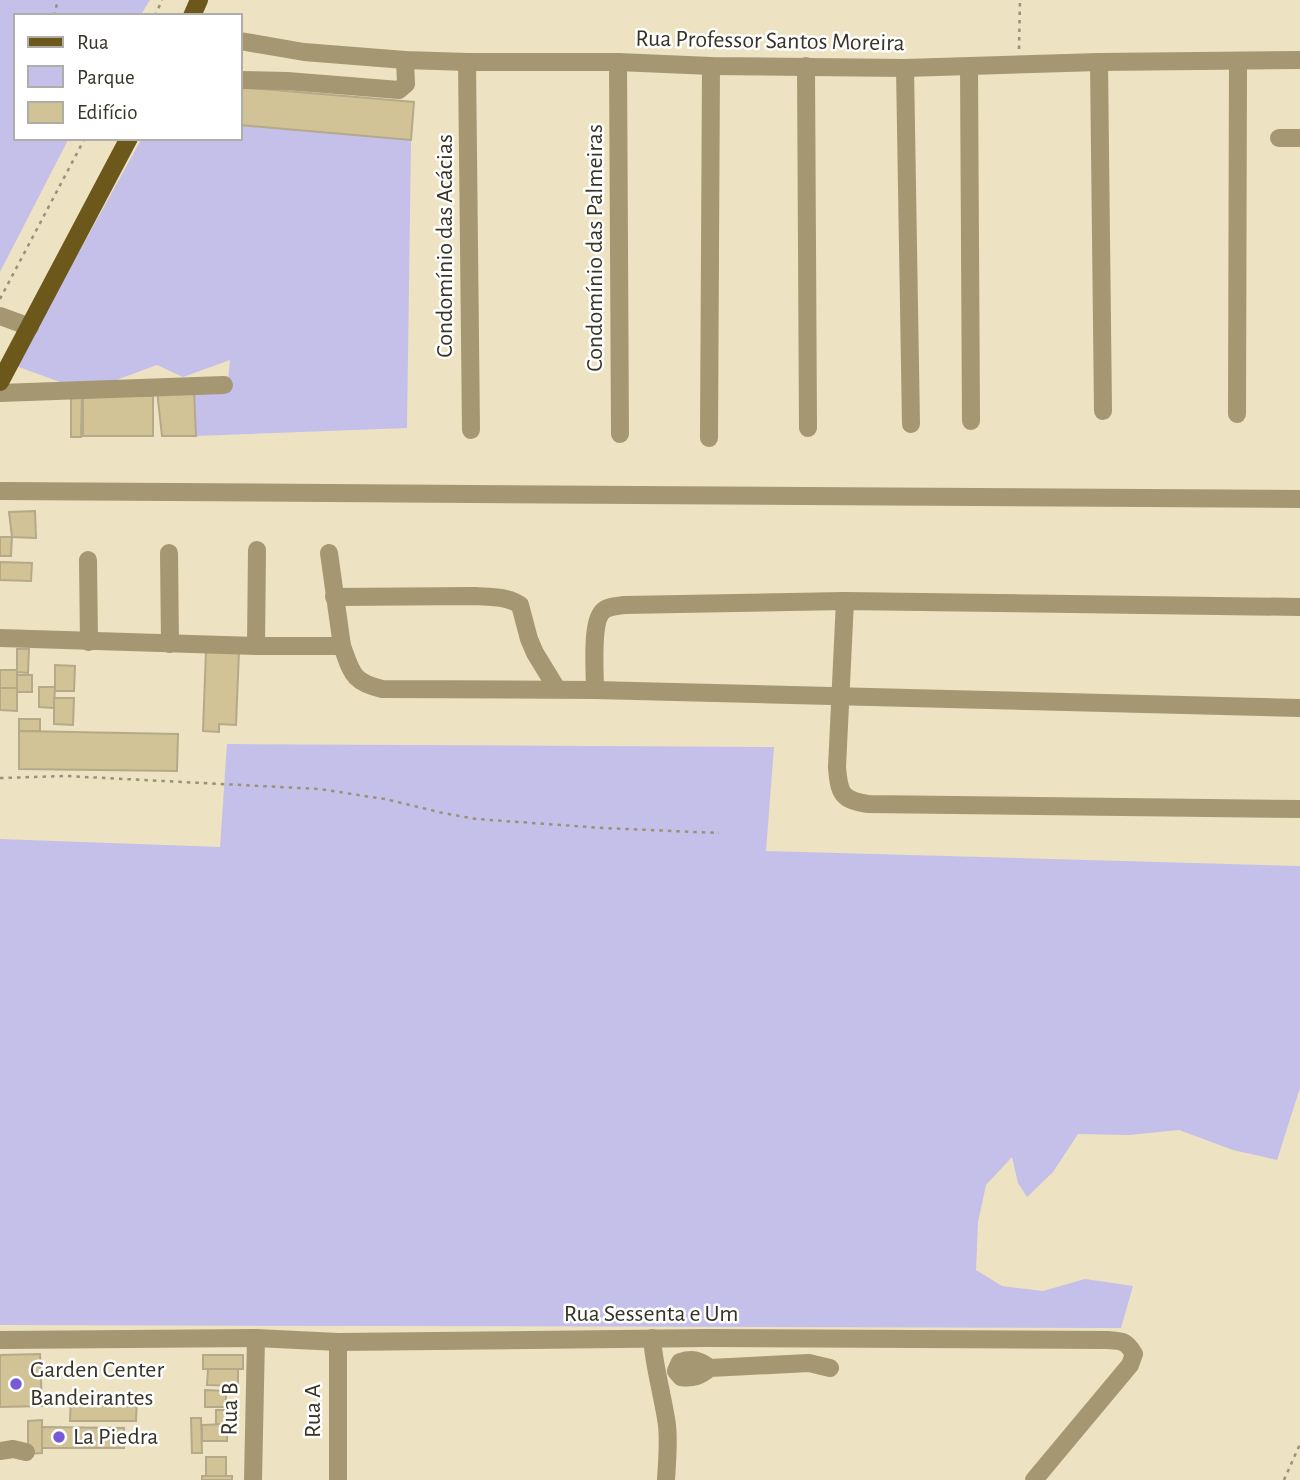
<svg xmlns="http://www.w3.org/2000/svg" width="1300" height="1480" viewBox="0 0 1300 1480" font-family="'Alegreya Sans',sans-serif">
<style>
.green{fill:#c4c0e9}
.building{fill:#d2c396;stroke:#b4a989;stroke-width:2}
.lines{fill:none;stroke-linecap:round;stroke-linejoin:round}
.path{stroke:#99917a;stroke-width:2.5;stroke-dasharray:3.5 5;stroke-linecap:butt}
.minor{stroke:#a49771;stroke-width:18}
.major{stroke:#6b581a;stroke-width:18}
.poi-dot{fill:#775bd5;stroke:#fff;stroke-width:2.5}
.labels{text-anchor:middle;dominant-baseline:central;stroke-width:5;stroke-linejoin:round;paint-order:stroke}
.street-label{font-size:24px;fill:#373326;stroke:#fff}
.poi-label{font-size:24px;fill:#373326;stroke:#fff;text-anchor:start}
</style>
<rect width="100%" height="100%" fill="#ede2c1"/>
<!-- green -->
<g class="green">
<path d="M0 0H150L140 16H16V138H69L0 272Z"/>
<path d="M240 125 411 140 407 428 196 436 194 392H227L230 360 183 377 157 365 100 386 60 382 16 366 142 138H240Z"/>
<path d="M227 744 774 747 766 851 1300 866V1088L1277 1160 1233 1150 1179 1130 1129 1135 1078 1134 1053 1172 1027 1197 1018 1183 1012 1157 986 1185 978 1222 976 1270 1002 1286 1043 1291 1085 1279 1133 1286 1121 1328 0 1325V839L220 847Z"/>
</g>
<!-- building -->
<g class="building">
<path d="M240 87 414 102 411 140 240 125Z"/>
<path d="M157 391 194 392 196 436H162Z"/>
<path d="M71 393 82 394 81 437H71Z"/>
<rect x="83" y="396" width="70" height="40"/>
<path d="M35 511 36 538 12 537 9 512Z"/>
<path d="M0 537H12L11 556H0Z"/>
<path d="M0 562 32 563 31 581 0 580Z"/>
<path d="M17 649H29L28 673 17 672Z"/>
<path d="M206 650 239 651 236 725 219 724V732L203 731Z"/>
<path d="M55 665 75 666 74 691H55Z"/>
<rect x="0" y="670" width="17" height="18"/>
<rect x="17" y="675" width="15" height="17"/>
<path d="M39 687H55L54 708 39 707Z"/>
<path d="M0 688H17V711L0 710Z"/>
<path d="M54 698H74L73 725 54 724Z"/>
<rect x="19" y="719" width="21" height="12"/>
<path d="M19 731 178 734 177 771 19 769Z"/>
<path d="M40 1354 42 1406 0 1407V1355Z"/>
<rect x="203" y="1355" width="40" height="14"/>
<path d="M208 1369H238V1386L207 1385Z"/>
<path d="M205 1390 226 1391V1407H205Z"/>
<path d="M71 1396 137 1397 136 1421H70Z"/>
<path d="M216 1410H236V1425L216 1424Z"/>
<path d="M191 1418H201L202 1453H192Z"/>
<path d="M42 1420V1453L28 1454V1421Z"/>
<path d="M227 1424V1441H202V1425Z"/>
<path d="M42 1427 124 1428V1448H42Z"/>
<rect x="206" y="1457" width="20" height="19"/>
<rect x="202" y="1476" width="30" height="4"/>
</g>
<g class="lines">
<!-- path -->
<g class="path">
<path d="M54 16 58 0"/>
<path d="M155 16 162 0"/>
<path d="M1019 49 1020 0"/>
<path d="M0 299 85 138"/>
<path d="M0 778 66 776 319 789 385 799 443 813 476 819 603 828 719 833"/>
<path d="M1284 1480 1300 1444"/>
</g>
<!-- minor -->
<g class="minor">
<path d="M240 41 304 52 405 60 467 62H618L711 66 905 68 1099 62 1300 60"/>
<path d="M467 62 471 430"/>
<path d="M618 62 620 434"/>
<path d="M1099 62 1103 411"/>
<path d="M806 66 808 428"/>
<path d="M969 67 971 421"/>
<path d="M905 68 911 424"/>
<path d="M240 80 287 81 399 90 406 84 405 60"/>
<path d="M1279 138H1300"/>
<path d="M0 316 30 327"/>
<path d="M0 393 224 385"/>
<path d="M1237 414 1238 61"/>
<path d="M709 438 711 66"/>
<path d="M0 491 1300 499"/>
<path d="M169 553 170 644"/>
<path d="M329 553 342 646"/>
<path d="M88 560 89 642"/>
<path d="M334 597 475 596C490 597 507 596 520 605L529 639 535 653 557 689"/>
<path d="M845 601 837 767C839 793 841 800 868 804L1300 809"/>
<path d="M0 638 256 646H342C352 673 352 682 382 689L595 690 1300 708"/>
<path d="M256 646 257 550"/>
<path d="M595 690C595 672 591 624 602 612 607 606 617 606 624 605L845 601 1300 607"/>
<path d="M652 1338C654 1367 663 1396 667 1425 669 1443 667 1462 666 1480"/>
<path d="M0 1340 256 1338 338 1342 706 1338 1107 1340C1121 1341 1126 1340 1134 1354L1130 1365 1034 1480"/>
<path d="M710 1368C699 1360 693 1358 680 1362L676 1371 681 1377C693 1379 700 1376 710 1368L809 1363 830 1368"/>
<path d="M0 1451 13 1449 26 1452"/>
<path d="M253 1480 256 1338"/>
<path d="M338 1480V1342"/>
</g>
<!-- major -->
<g class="major">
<path d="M192 16 199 0"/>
<path d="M0 382 129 138"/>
</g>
</g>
<!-- markers -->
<g class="poi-dot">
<circle cx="16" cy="1384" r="7"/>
<circle cx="59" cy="1437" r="7"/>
</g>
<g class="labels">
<!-- street labels -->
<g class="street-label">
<text transform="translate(770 41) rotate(1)">Rua Professor Santos Moreira</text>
<text transform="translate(445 246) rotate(-90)">Condomínio das Acácias</text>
<text transform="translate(595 248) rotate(-90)">Condomínio das Palmeiras</text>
<text x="651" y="1314">Rua Sessenta e Um</text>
<text transform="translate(230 1409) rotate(-89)">Rua B</text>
<text transform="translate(313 1411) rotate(-90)">Rua A</text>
</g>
<!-- poi labels -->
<g class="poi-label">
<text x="30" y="1370">Garden Center<tspan x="30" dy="28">Bandeirantes</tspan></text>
<text x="73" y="1437">La Piedra</text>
</g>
</g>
<!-- legend -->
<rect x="14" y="14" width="228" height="126" fill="#ffffff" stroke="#afada8" stroke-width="2"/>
<rect x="28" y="37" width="35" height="10" fill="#6b581a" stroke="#afada8" stroke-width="2"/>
<text x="77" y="49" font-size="21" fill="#373326">Rua</text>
<rect x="28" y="66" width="35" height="21" fill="#c4c0e9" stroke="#afada8" stroke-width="2"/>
<text x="77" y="84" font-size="21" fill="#373326">Parque</text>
<rect x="28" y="102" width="35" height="21" fill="#d2c396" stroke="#afada8" stroke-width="2"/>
<text x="77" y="119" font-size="21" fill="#373326">Edifício</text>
</svg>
